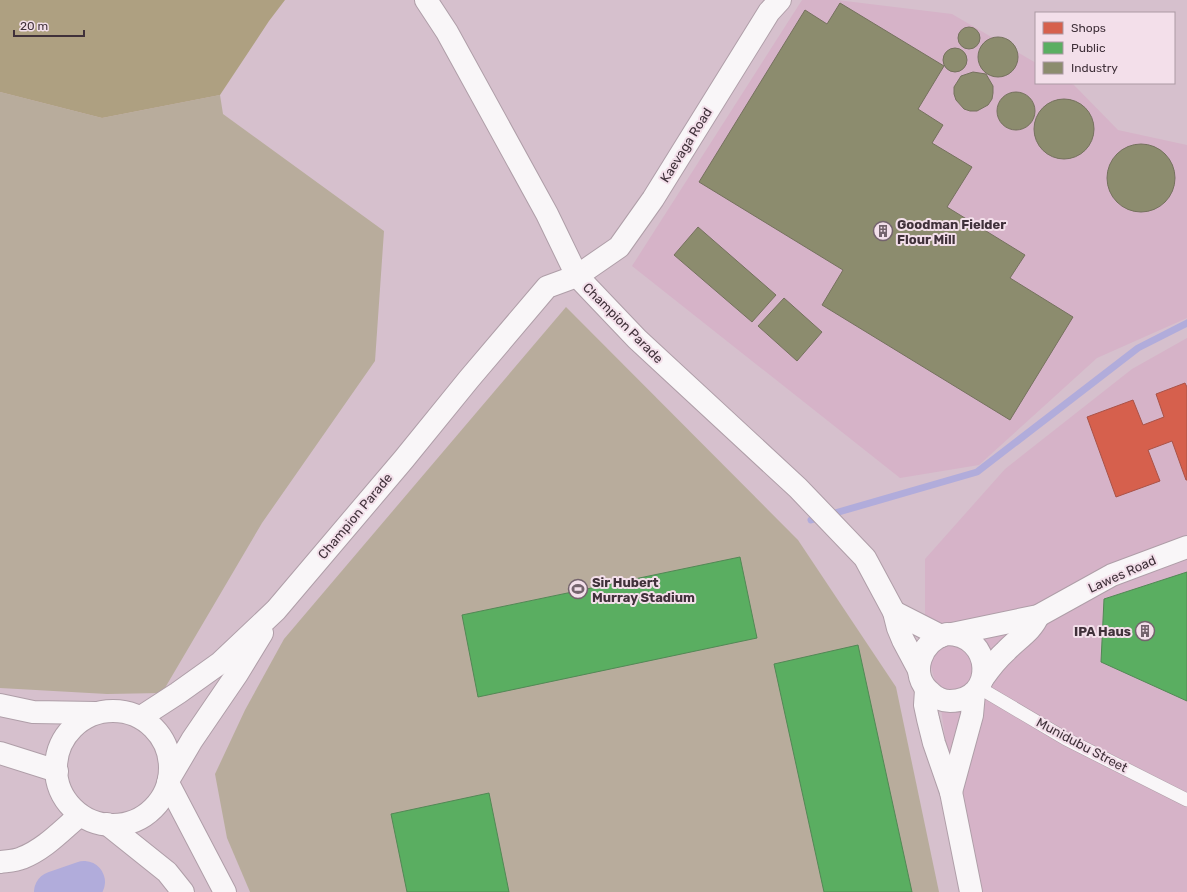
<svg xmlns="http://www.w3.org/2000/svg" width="1187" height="892" viewBox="0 0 1187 892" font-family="Rubik,sans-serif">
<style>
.built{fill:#d6b3c8}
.green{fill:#b8ac9c}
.forest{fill:#aea081}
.shops{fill:#d6604d;stroke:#a95247}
.public{fill:#5aae61;stroke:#528855}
.industry{fill:#8c8c6e;stroke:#75715e}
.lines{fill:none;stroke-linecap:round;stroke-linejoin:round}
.stream{stroke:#b1acdb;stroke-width:7}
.river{stroke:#b1acdb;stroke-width:42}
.service-casing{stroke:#af9ea8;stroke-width:14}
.minor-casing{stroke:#af9ea8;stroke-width:24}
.tertiary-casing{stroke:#af9ea8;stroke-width:24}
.secondary-casing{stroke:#af9ea8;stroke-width:24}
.primary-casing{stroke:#af9ea8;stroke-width:24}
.trunk-casing{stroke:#af9ea8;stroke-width:24}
.service{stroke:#f9f6f8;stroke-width:13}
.minor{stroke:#f9f6f8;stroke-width:22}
.tertiary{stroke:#f9f6f8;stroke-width:22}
.secondary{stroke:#f9f6f8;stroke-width:22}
.primary{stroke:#f9f6f8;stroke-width:22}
.trunk{stroke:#f9f6f8;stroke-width:22}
.labels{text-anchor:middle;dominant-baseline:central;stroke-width:4;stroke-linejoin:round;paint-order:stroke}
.street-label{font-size:13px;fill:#40313a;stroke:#f3dfea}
.poi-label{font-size:13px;font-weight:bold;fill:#40313a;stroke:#f3dfea;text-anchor:start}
</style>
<rect width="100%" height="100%" fill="#d6c0cd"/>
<!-- built -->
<g class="built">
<path d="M802 0H837L952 14 1036 63V83H1070L1074 85 1118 130 1187 145V318L1097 358 979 465 900 478 632 266Z"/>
<path d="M1187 338V892H966L940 701 925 643V559L1005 469 1132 369Z"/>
</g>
<!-- green -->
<g class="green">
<path d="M0 92 102 118 220 95 223 114 384 231 375 361 262 523 162 693 107 694 0 688Z"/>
<path d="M566 307 798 540 896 687 939 892H250L227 838 215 774 245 710 284 639Z"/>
</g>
<!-- forest -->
<path class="forest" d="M0 0H285L269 21 220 95 102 118 0 92Z"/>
<!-- shops -->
<path class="shops" d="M1185 383 1187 387V480H1186L1172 441 1148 450 1160 481 1116 497 1087 417 1133 400 1143 425 1164 417 1156 394Z"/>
<!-- public -->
<g class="public">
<path d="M740 557 757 638 478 697 462 615Z"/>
<path d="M1187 572V701L1101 662 1104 599Z"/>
<path d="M858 645 912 892H824L774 664Z"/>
<path d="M489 793 509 892H407L391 814Z"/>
</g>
<!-- industry -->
<g class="industry">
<path d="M840 3 944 66 918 109 943 125 932 143 972 167 947 207 1025 255 1010 278 1073 317 1010 420 822 305 843 270 699 182 805 10 827 24Z"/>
<circle cx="969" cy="38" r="11"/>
<circle cx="998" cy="57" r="20"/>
<circle cx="955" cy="60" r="12"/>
<path d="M973 72 986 74 993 86V93L992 99 988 105 977 111H970L964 109 956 100 954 94V87L961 76Z"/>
<circle cx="1016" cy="111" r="19"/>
<circle cx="1064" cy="129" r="30"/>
<circle cx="1141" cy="178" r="34"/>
<path d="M698 227 776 295 752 322 674 255Z"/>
<path d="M784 298 822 332 797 361 758 326Z"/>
</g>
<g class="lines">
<!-- stream -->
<path class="stream" d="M811 520 977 472 1138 348 1187 323"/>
<!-- river -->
<path class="river" d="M55 892 84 882"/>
<!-- service casing -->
<g class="service-casing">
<path id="service" d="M978 687 1066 739 1187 800"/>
</g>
<!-- minor casing -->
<g class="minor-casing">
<path id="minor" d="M577 276 619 247 653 199 769 12 780 0"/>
</g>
<!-- tertiary casing -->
<g class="tertiary-casing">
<path id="tertiary" d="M426 0 447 32 547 214 577 276"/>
</g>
<!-- secondary casing -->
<g class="secondary-casing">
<path id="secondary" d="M0 862C7 861 15 861 22 858 45 849 62 830 80 815"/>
</g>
<!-- primary casing -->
<g class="primary-casing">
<g id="primary">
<path d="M894 612 941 636"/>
<path d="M947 634C993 634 997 701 950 701 943 701 936 698 931 693 908 675 921 640 947 634Z"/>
<path d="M952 634 1038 616 1112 575 1187 547"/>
<path d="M983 678C990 668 997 659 1006 651 1017 639 1032 631 1038 616"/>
<path d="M926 690 925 705 928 719 934 743 951 792 971 892"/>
<path d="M141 717 178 693 220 663 276 610 404 459 469 379 547 287 577 276 637 339 798 488 865 558 894 612 898 628 903 640 919 670"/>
<path d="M169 779 192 740 237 674 262 633"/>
<path d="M951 792 972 715 974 693"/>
</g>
</g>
<!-- trunk casing -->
<g class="trunk-casing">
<g id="trunk">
<path d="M0 705 33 712 96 713"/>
<circle cx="113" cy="768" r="57"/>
<path d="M0 753 57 771"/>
<path d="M168 783 225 892"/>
<path d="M107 824 167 872 183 892"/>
</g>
</g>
<!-- service -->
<use href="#service" class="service"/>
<!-- minor -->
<use href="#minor" class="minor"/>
<!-- tertiary -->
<use href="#tertiary" class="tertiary"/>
<!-- secondary -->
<use href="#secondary" class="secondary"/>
<!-- primary -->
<use href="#primary" class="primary"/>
<!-- trunk -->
<use href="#trunk" class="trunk"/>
</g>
<!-- icons -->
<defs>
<g id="building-ring" transform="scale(1)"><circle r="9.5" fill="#f3dfea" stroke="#74636d" stroke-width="1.5"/><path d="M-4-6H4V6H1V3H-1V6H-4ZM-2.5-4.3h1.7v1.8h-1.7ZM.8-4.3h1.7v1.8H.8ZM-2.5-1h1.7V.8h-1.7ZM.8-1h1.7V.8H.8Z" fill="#74636d"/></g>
<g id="stadium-ring" transform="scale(1)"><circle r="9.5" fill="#f3dfea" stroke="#74636d" stroke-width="1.5"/><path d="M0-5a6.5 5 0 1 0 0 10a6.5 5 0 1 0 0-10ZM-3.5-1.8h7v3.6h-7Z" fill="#74636d"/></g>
</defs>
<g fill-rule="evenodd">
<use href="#building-ring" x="883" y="231"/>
<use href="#stadium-ring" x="578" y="589"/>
<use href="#building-ring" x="1145" y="631"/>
</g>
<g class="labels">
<!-- street labels -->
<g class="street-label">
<text transform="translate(686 145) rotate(-58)">Kaevaga Road</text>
<text transform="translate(623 323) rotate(45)">Champion Parade</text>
<text transform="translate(355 516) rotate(-50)">Champion Parade</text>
<text transform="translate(1122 574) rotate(-24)">Lawes Road</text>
<text transform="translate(1082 745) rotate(28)">Munidubu Street</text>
</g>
<!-- poi labels -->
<g class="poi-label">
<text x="897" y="224">Goodman Fielder<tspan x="897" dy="15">Flour Mill</tspan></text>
<text x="592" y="582">Sir Hubert<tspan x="592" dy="15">Murray Stadium</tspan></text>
<text x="1131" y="631" text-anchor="end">IPA Haus</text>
</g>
</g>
<!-- legend -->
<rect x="1035" y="12" width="140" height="72" fill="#f3dfea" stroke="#ab99a4"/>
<rect x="1043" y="22" width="20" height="12" fill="#d6604d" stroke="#ab99a4"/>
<text x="1071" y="32" font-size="12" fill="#40313a">Shops</text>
<rect x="1043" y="42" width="20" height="12" fill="#5aae61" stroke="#ab99a4"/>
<text x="1071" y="52" font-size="12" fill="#40313a">Public</text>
<rect x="1043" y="62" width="20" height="12" fill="#8c8c6e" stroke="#ab99a4"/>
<text x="1071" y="72" font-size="12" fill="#40313a">Industry</text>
<!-- scale -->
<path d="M14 30v6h70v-6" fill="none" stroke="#40313a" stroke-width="2"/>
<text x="20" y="30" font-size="12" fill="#40313a" stroke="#f3dfea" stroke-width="3" paint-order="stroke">20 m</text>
</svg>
